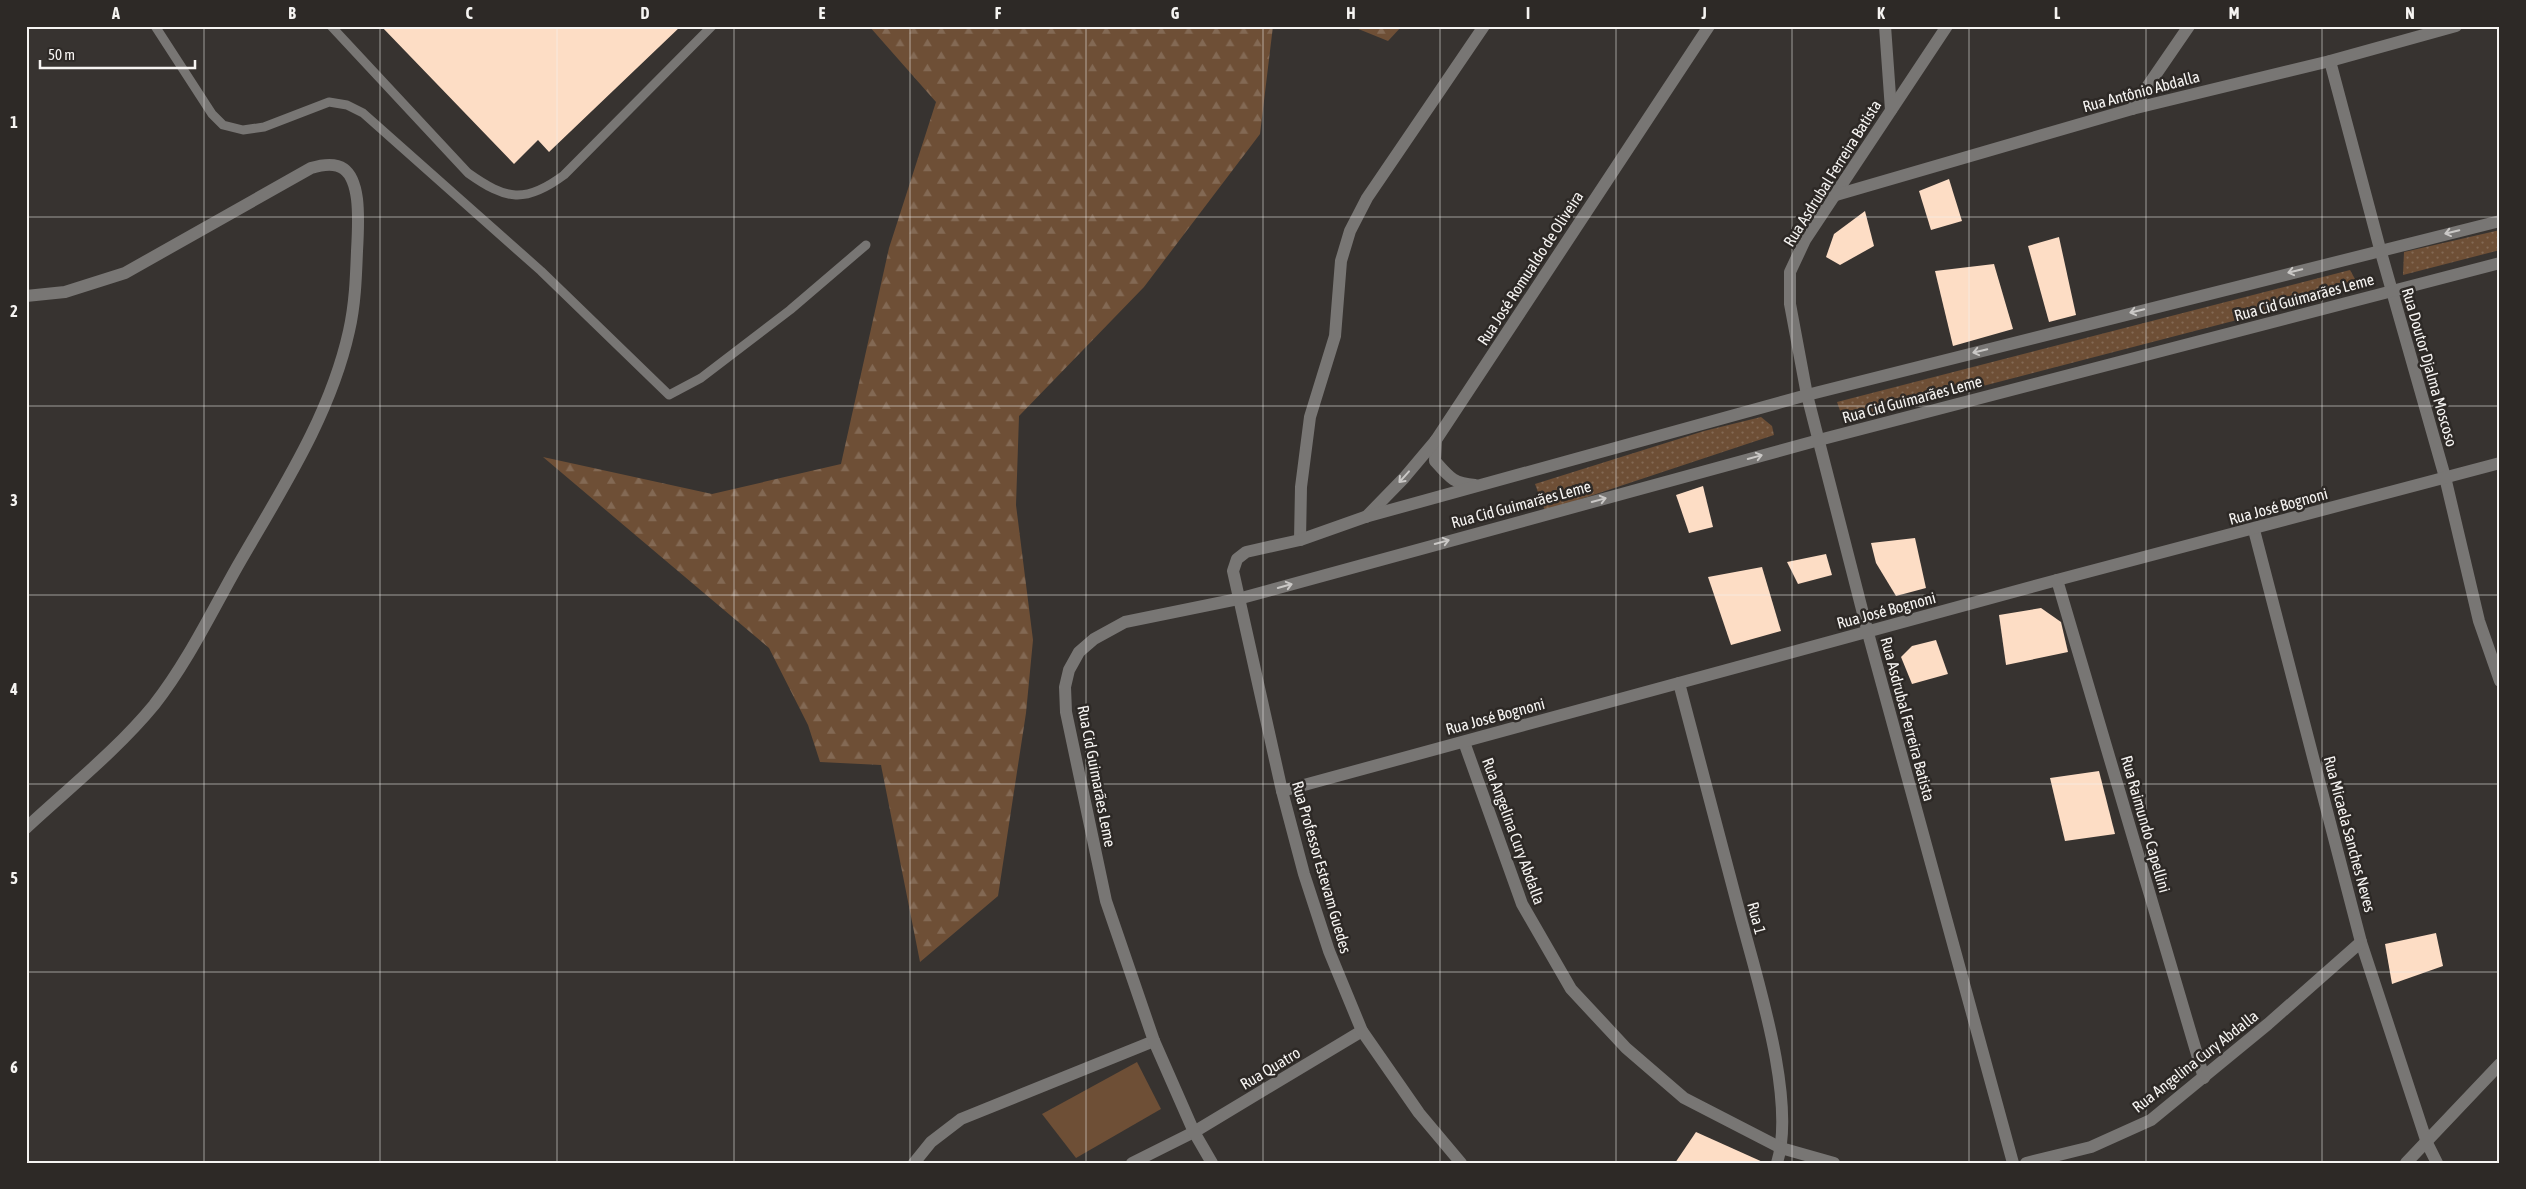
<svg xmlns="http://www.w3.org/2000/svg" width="2526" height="1189" viewBox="0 0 2526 1189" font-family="'Asap Condensed',sans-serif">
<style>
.forest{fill:url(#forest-firs)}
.park{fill:url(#park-dots)}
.pitch{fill:#6e4f36}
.building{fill:#fdddc5}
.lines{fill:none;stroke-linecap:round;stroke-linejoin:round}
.lane{stroke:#787674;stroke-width:9}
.street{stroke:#787674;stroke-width:12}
.oneway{stroke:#cac8c6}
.grid{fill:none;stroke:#f6f4f2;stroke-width:1;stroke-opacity:0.55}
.labels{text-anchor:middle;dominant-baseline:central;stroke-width:5;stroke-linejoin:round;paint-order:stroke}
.street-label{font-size:16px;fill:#f6f4f2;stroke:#2d2926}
.neatline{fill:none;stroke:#f6f4f2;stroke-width:2}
.grid-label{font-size:16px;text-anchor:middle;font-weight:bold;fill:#f6f4f2}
</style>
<defs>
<pattern id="forest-firs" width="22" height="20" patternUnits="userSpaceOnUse" patternTransform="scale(1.25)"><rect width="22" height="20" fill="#6e4f36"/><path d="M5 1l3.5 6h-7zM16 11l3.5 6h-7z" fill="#836954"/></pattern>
<pattern id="park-dots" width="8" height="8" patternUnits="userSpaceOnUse" patternTransform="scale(1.25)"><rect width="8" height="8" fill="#6e4f36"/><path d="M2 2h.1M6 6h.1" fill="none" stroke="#836954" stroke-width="1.8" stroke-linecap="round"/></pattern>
</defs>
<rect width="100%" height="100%" fill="#373330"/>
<!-- forest -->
<g class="forest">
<path d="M869 26H1273L1260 134 1144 287 1019 416 1016 505 1033 640 1026 713 998 896 920 962 881 765 820 762 808 725 769 648 543 457 712 494 841 464 889 248 936 102Z"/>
<path d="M1351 26H1402L1388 41Z"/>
</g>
<!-- park -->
<g class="park">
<path d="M2500 230V250L2403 275 2404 252Z"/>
<path d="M2350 270 2360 288 1844 422 1837 402Z"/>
<path d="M1761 417 1772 426 1774 435 1545 511 1535 484 1704 431Z"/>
</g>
<!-- pitch -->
<path class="pitch" d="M1137 1062 1161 1109 1076 1158 1042 1114Z"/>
<!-- building -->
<g class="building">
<path d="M381 26H681L549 152 538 140 514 164Z"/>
<path d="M1949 179 1962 221 1931 230 1919 191Z"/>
<path d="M1865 211 1874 246 1840 265 1826 257 1834 234Z"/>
<path d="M2059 237 2076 315 2049 322 2028 246Z"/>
<path d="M1994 264 2013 329 1953 346 1935 271Z"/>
<path d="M1703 486 1713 527 1689 533 1676 495Z"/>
<path d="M1915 538 1926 588 1896 596 1876 563 1871 543Z"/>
<path d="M1826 554 1832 575 1798 584 1787 562Z"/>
<path d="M1762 567 1781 631 1731 645 1708 577Z"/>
<path d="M2041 608 2061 622 2068 652 2006 665 1999 615Z"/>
<path d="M1936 640 1948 674 1912 684 1901 657 1912 646Z"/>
<path d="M2099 771 2115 834 2065 841 2050 778Z"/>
<path d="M2436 933 2443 966 2392 984 2385 944Z"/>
<path d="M1696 1132 1765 1163H1675Z"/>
</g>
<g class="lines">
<!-- lane -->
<g class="lane">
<path d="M155 26 212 114 223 125 243 130 264 127 329 102 347 105 363 113 541 271 669 395 701 378 790 310 866 245"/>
<path d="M331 26 468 173C506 200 525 204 564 175L712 26"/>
</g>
<!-- street -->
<g class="street">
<path d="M1885 26 1891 110"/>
<path d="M1947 26 1805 240 1790 272V304L1807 395 1868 633 2013 1163"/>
<path d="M2330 61 2380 249 2445 477 2479 621 2500 681"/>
<path d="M2132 109 2189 26"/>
<path d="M1836 195 2132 109 2330 61 2456 26"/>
<path d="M26 296 65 292 125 273 311 168C341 159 353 169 357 199 359 216 358 234 357 251 356 278 355 305 349 331 330 417 280 492 237 567 211 613 187 663 154 705 117 750 69 788 26 828"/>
<path d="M1436 440 1435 461C1450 478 1453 483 1475 485"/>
<path d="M1366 517 1404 478 1436 440 1709 26"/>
<path d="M2254 530 2361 942 2427 1143 2437 1163"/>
<path d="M1300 540 1301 487 1310 417 1335 336 1341 261 1350 231 1367 198 1484 26"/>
<path d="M2057 580 2204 1078"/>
<path d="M1679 683C1699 758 1718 832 1738 907 1755 973 1797 1099 1777 1163"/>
<path d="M1464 742 1522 904 1571 989 1626 1048 1684 1098 1781 1148 1834 1163"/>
<path d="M1282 791 2057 580 2500 463"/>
<path d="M914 1163 931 1142 961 1119 1154 1041"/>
<path d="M1132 1163 1194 1132 1362 1031"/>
<path d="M1212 1163 1194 1132 1154 1041 1106 901 1066 712 1065 687 1069 670 1079 652 1094 639 1125 622 1238 599 1819 440 2500 263"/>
<path d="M1461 1163 1419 1113 1362 1031 1329 951 1304 874 1282 791 1233 571 1237 559 1246 552 1300 540 1365 517 1807 395 2500 221"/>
<path d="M2026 1163 2091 1147 2151 1120 2268 1024 2361 942"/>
<path d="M2406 1163 2500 1064"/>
</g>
</g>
<!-- one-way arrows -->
<defs><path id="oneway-shaft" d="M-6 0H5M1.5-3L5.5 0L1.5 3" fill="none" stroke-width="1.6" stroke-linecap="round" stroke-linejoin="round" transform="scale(1.25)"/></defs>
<g class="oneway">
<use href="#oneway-shaft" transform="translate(2452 232) rotate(167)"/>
<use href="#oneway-shaft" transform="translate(2295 271) rotate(166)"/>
<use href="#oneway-shaft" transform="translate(2137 311) rotate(166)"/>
<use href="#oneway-shaft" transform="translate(1980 351) rotate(166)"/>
<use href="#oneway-shaft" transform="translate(1755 457) rotate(-15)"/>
<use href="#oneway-shaft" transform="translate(1404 477) rotate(132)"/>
<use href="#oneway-shaft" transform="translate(1599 500) rotate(-15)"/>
<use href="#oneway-shaft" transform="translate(1442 542) rotate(-15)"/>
<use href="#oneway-shaft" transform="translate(1285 586) rotate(-16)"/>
</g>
<!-- grid -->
<path class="grid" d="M204 26V1163M380 26V1163M557 26V1163M734 26V1163M910 26V1163M1086 26V1163M1263 26V1163M1440 26V1163M1616 26V1163M1792 26V1163M1969 26V1163M2146 26V1163M2322 26V1163M26 217H2500M26 406H2500M26 595H2500M26 784H2500M26 972H2500"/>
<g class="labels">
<!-- street labels -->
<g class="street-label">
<text transform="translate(2141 91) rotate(-15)">Rua Antônio Abdalla</text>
<text transform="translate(1832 173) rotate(-58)">Rua Asdrubal Ferreira Batista</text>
<text transform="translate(1530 268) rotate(-57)">Rua José Romualdo de Oliveira</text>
<text transform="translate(2304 297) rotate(-15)">Rua Cid Guimarães Leme</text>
<text transform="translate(2430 367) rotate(74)">Rua Doutor Djalma Moscoso</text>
<text transform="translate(1912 399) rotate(-15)">Rua Cid Guimarães Leme</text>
<text transform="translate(1521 504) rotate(-15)">Rua Cid Guimarães Leme</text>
<text transform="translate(2278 506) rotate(-15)">Rua José Bognoni</text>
<text transform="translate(1886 610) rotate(-15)">Rua José Bognoni</text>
<text transform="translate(1495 716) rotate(-15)">Rua José Bognoni</text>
<text transform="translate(1908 719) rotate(75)">Rua Asdrubal Ferreira Batista</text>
<text transform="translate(1097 776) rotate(79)">Rua Cid Guimarães Leme</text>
<text transform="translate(2146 824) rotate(74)">Rua Raimundo Capellini</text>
<text transform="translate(1514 831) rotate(70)">Rua Angelina Cury Abdalla</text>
<text transform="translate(2350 834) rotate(75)">Rua Micaela Sanches Neves</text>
<text transform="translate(1322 867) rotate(74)">Rua Professor Estevam Guedes</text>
<text transform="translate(1757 918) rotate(75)">Rua 1</text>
<text transform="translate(2195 1061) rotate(-38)">Rua Angelina Cury Abdalla</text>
<text transform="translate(1270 1068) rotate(-31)">Rua Quatro</text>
</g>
</g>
<!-- border -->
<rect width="2526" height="1189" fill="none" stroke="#2d2926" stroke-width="55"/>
<!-- scale -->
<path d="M40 60v8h155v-8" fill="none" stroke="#f6f4f2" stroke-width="2.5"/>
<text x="48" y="60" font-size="15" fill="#f6f4f2" stroke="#2d2926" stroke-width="4" paint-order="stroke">50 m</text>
<rect x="28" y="28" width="2470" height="1134" class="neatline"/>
<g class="grid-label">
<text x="116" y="19">A</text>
<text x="292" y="19">B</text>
<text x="469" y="19">C</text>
<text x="645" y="19">D</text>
<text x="822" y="19">E</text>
<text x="998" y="19">F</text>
<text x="1175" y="19">G</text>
<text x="1351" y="19">H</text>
<text x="1528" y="19">I</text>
<text x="1704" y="19">J</text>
<text x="1881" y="19">K</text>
<text x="2057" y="19">L</text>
<text x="2234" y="19">M</text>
<text x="2410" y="19">N</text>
<text x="14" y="128">1</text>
<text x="14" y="317">2</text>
<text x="14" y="506">3</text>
<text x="14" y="695">4</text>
<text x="14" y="884">5</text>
<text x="14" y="1073">6</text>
</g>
</svg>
